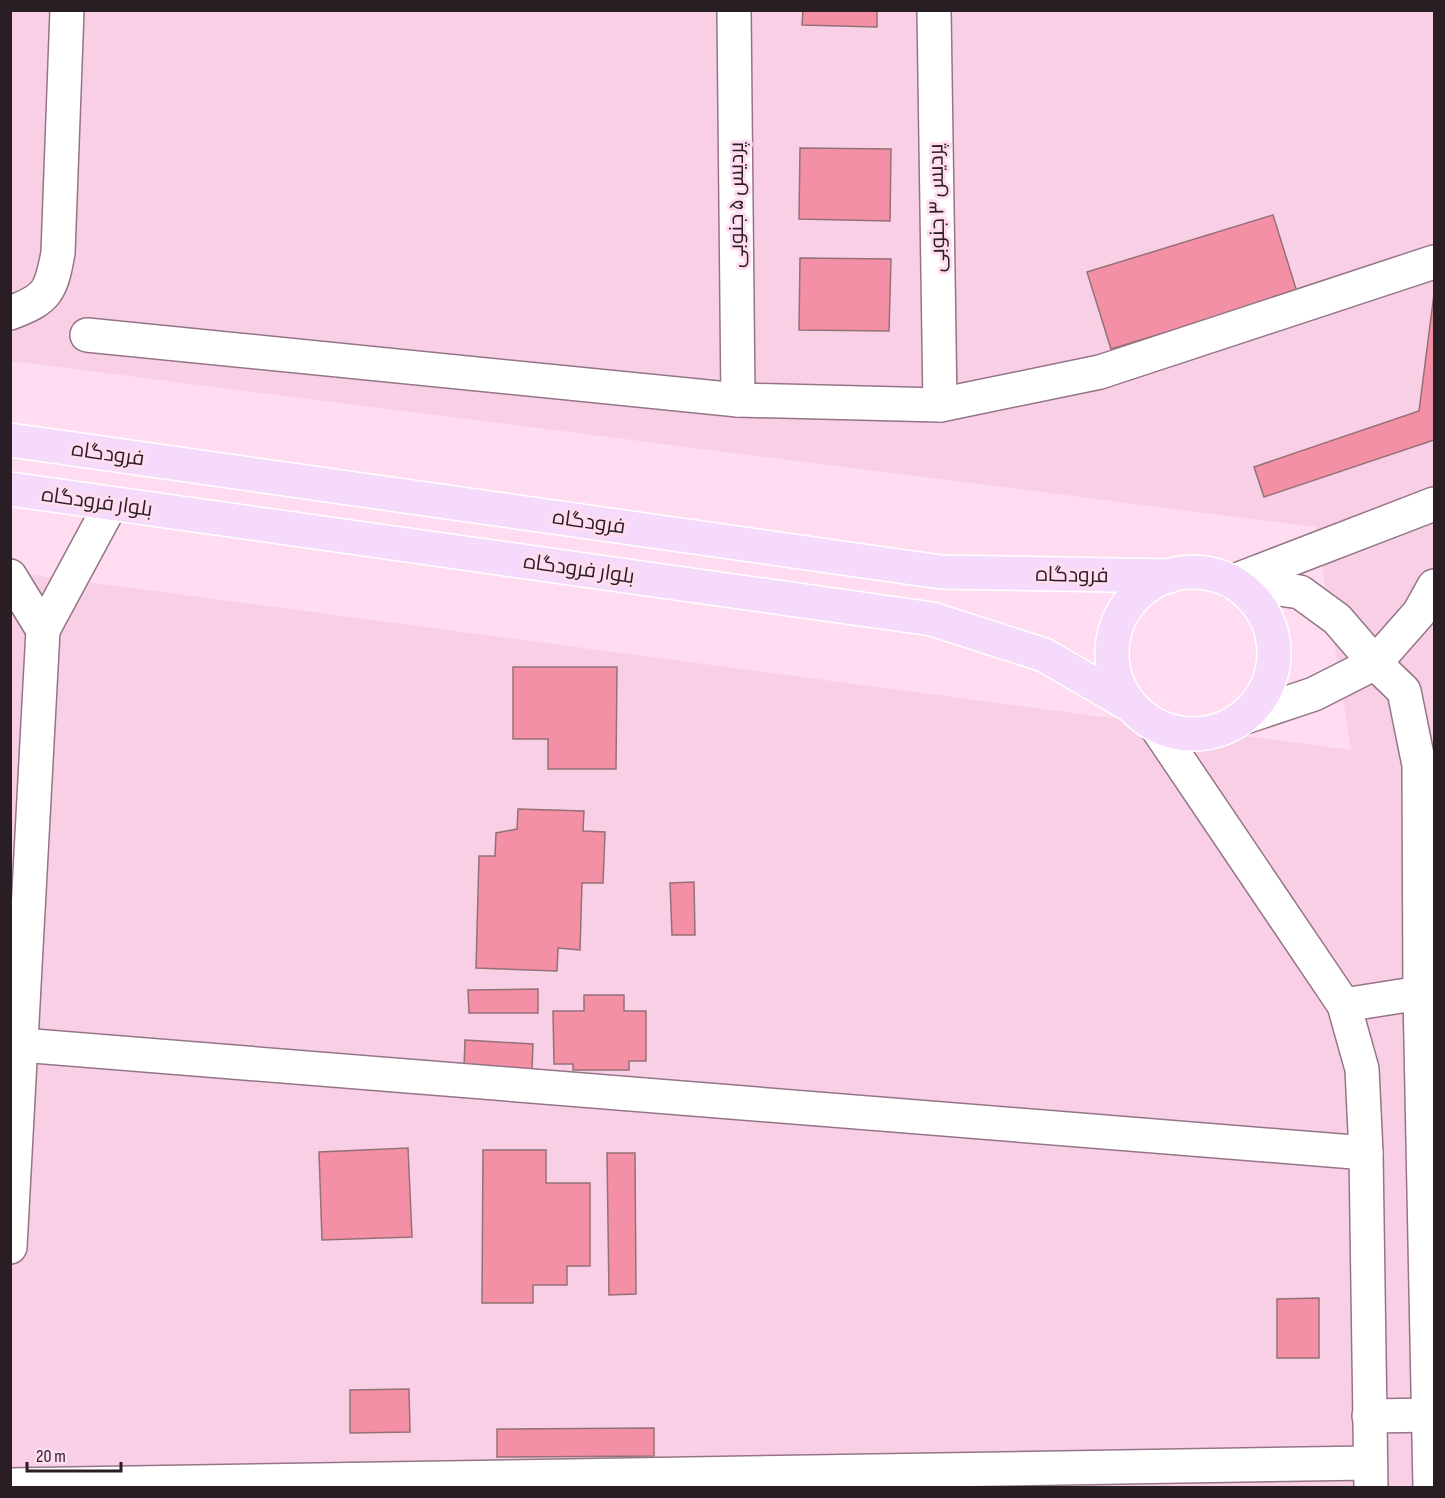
<svg xmlns="http://www.w3.org/2000/svg" width="1445" height="1498" viewBox="0 0 1445 1498" font-family="'Sofia Sans Condensed',Cairo,sans-serif">
<style>
.built{fill:#f9cfe6}
.building{fill:#f490a5;stroke:#947077;stroke-width:1.5}
.lines{fill:none;stroke-linecap:round;stroke-linejoin:round}
.minor-casing{stroke:#947587;stroke-width:36}
.major-casing{stroke:#fff;stroke-width:36}
.minor{stroke:#fff;stroke-width:33}
.major{stroke:#f5dafb;stroke-width:33}
.labels{text-anchor:middle;dominant-baseline:central;stroke-width:6;stroke-linejoin:round;paint-order:stroke}
.street-label{font-size:21px;fill:#2a1e25;stroke:#ffdcef}
</style>
<rect width="100%" height="100%" fill="#ffdcef"/>
<!-- built -->
<path class="built" d="M11 11H1434V1487H11V572L1351 750 1316 527 11 361Z"/>
<!-- building -->
<g class="building">
<path d="M803 10H877V27L802 25Z"/>
<path d="M800 148 891 149 890 221 799 219Z"/>
<path d="M1273 215 1297 292 1111 349 1087 272Z"/>
<path d="M800 258 891 259 889 331 799 330Z"/>
<path d="M1434 294V440L1264 497 1254 467 1419 411Z"/>
<path d="M513 667H617L616 769H548V739H513Z"/>
<path d="M518 809 584 811 583 831 605 832 603 883H582L580 950 558 948 557 971 476 968 479 856H495L496 833 517 829Z"/>
<path d="M694 882 695 935H672L670 883Z"/>
<path d="M538 989V1013H469L468 990Z"/>
<path d="M584 995H624V1011H646V1061H629V1070H573V1064H554L553 1011H584Z"/>
<path d="M465 1040 533 1044 532 1071 464 1067Z"/>
<path d="M408 1148 412 1237 322 1240 319 1152Z"/>
<path d="M483 1150H546V1183H590V1266H567V1285H533V1303H482Z"/>
<path d="M607 1153H635L636 1294 609 1295Z"/>
<path d="M1319 1298V1358H1277V1299Z"/>
<path d="M409 1389 410 1432 350 1433V1390Z"/>
<path d="M654 1428V1456L497 1457V1429Z"/>
</g>
<g class="lines">
<!-- minor casing -->
<g class="minor-casing">
<g id="minor">
<path d="M734 10 738 400"/>
<path d="M934 10 940 405"/>
<path d="M10 313C48 299 51 291 58 253L67 10"/>
<path d="M87 335 738 400 940 405 1100 372 1434 262"/>
<path d="M10 576 43 630 111 504"/>
<path d="M1234 581 1434 504"/>
<path d="M1232 582 1300 592 1337 619 1375 663 1404 691 1419 765 1420 993 1430 1488"/>
<path d="M1245 717 1314 694 1375 663 1419 613 1434 586"/>
<path d="M1155 725 1344 1005 1362 1069 1366 1153 1371 1488"/>
<path d="M1344 1005 1420 993"/>
<path d="M21 1045 1366 1153"/>
<path d="M10 1247 43 630"/>
<path d="M1369 1416 1434 1415"/>
<path d="M10 1485 1370 1463"/>
</g>
</g>
<!-- major casing -->
<g class="major-casing">
<g id="major">
<path d="M10 440 941 572 1170 576"/>
<path d="M10 489 932 619 1044 655 1130 705"/>
<circle cx="1193" cy="653" r="81"/>
</g>
</g>
<!-- minor -->
<use href="#minor" class="minor"/>
<!-- major -->
<use href="#major" class="major"/>
</g>
<g class="labels">
<!-- street labels -->
<g class="street-label">
<text transform="translate(736 205) rotate(-90)">پردیس ۵ جنوبی</text>
<text transform="translate(937 208) rotate(-91)">پردیس ۳ جنوبی</text>
<text transform="translate(108 454) rotate(8)">فرودگاه</text>
<text transform="translate(97 502) rotate(8)">بلوار فرودگاه</text>
<text transform="translate(589 522) rotate(8)">فرودگاه</text>
<text transform="translate(579 569) rotate(8)">بلوار فرودگاه</text>
<text transform="translate(1072 575) rotate(1)">فرودگاه</text>
</g>
</g>
<!-- border -->
<rect width="1445" height="1498" fill="none" stroke="#2a1e25" stroke-width="24"/>
<!-- scale -->
<path d="M27 1462v9h94v-9" fill="none" stroke="#2a1e25" stroke-width="3"/>
<text x="36" y="1462" font-size="18" fill="#2a1e25" stroke="#ffdcef" stroke-width="4.5" paint-order="stroke">20 m</text>
</svg>
